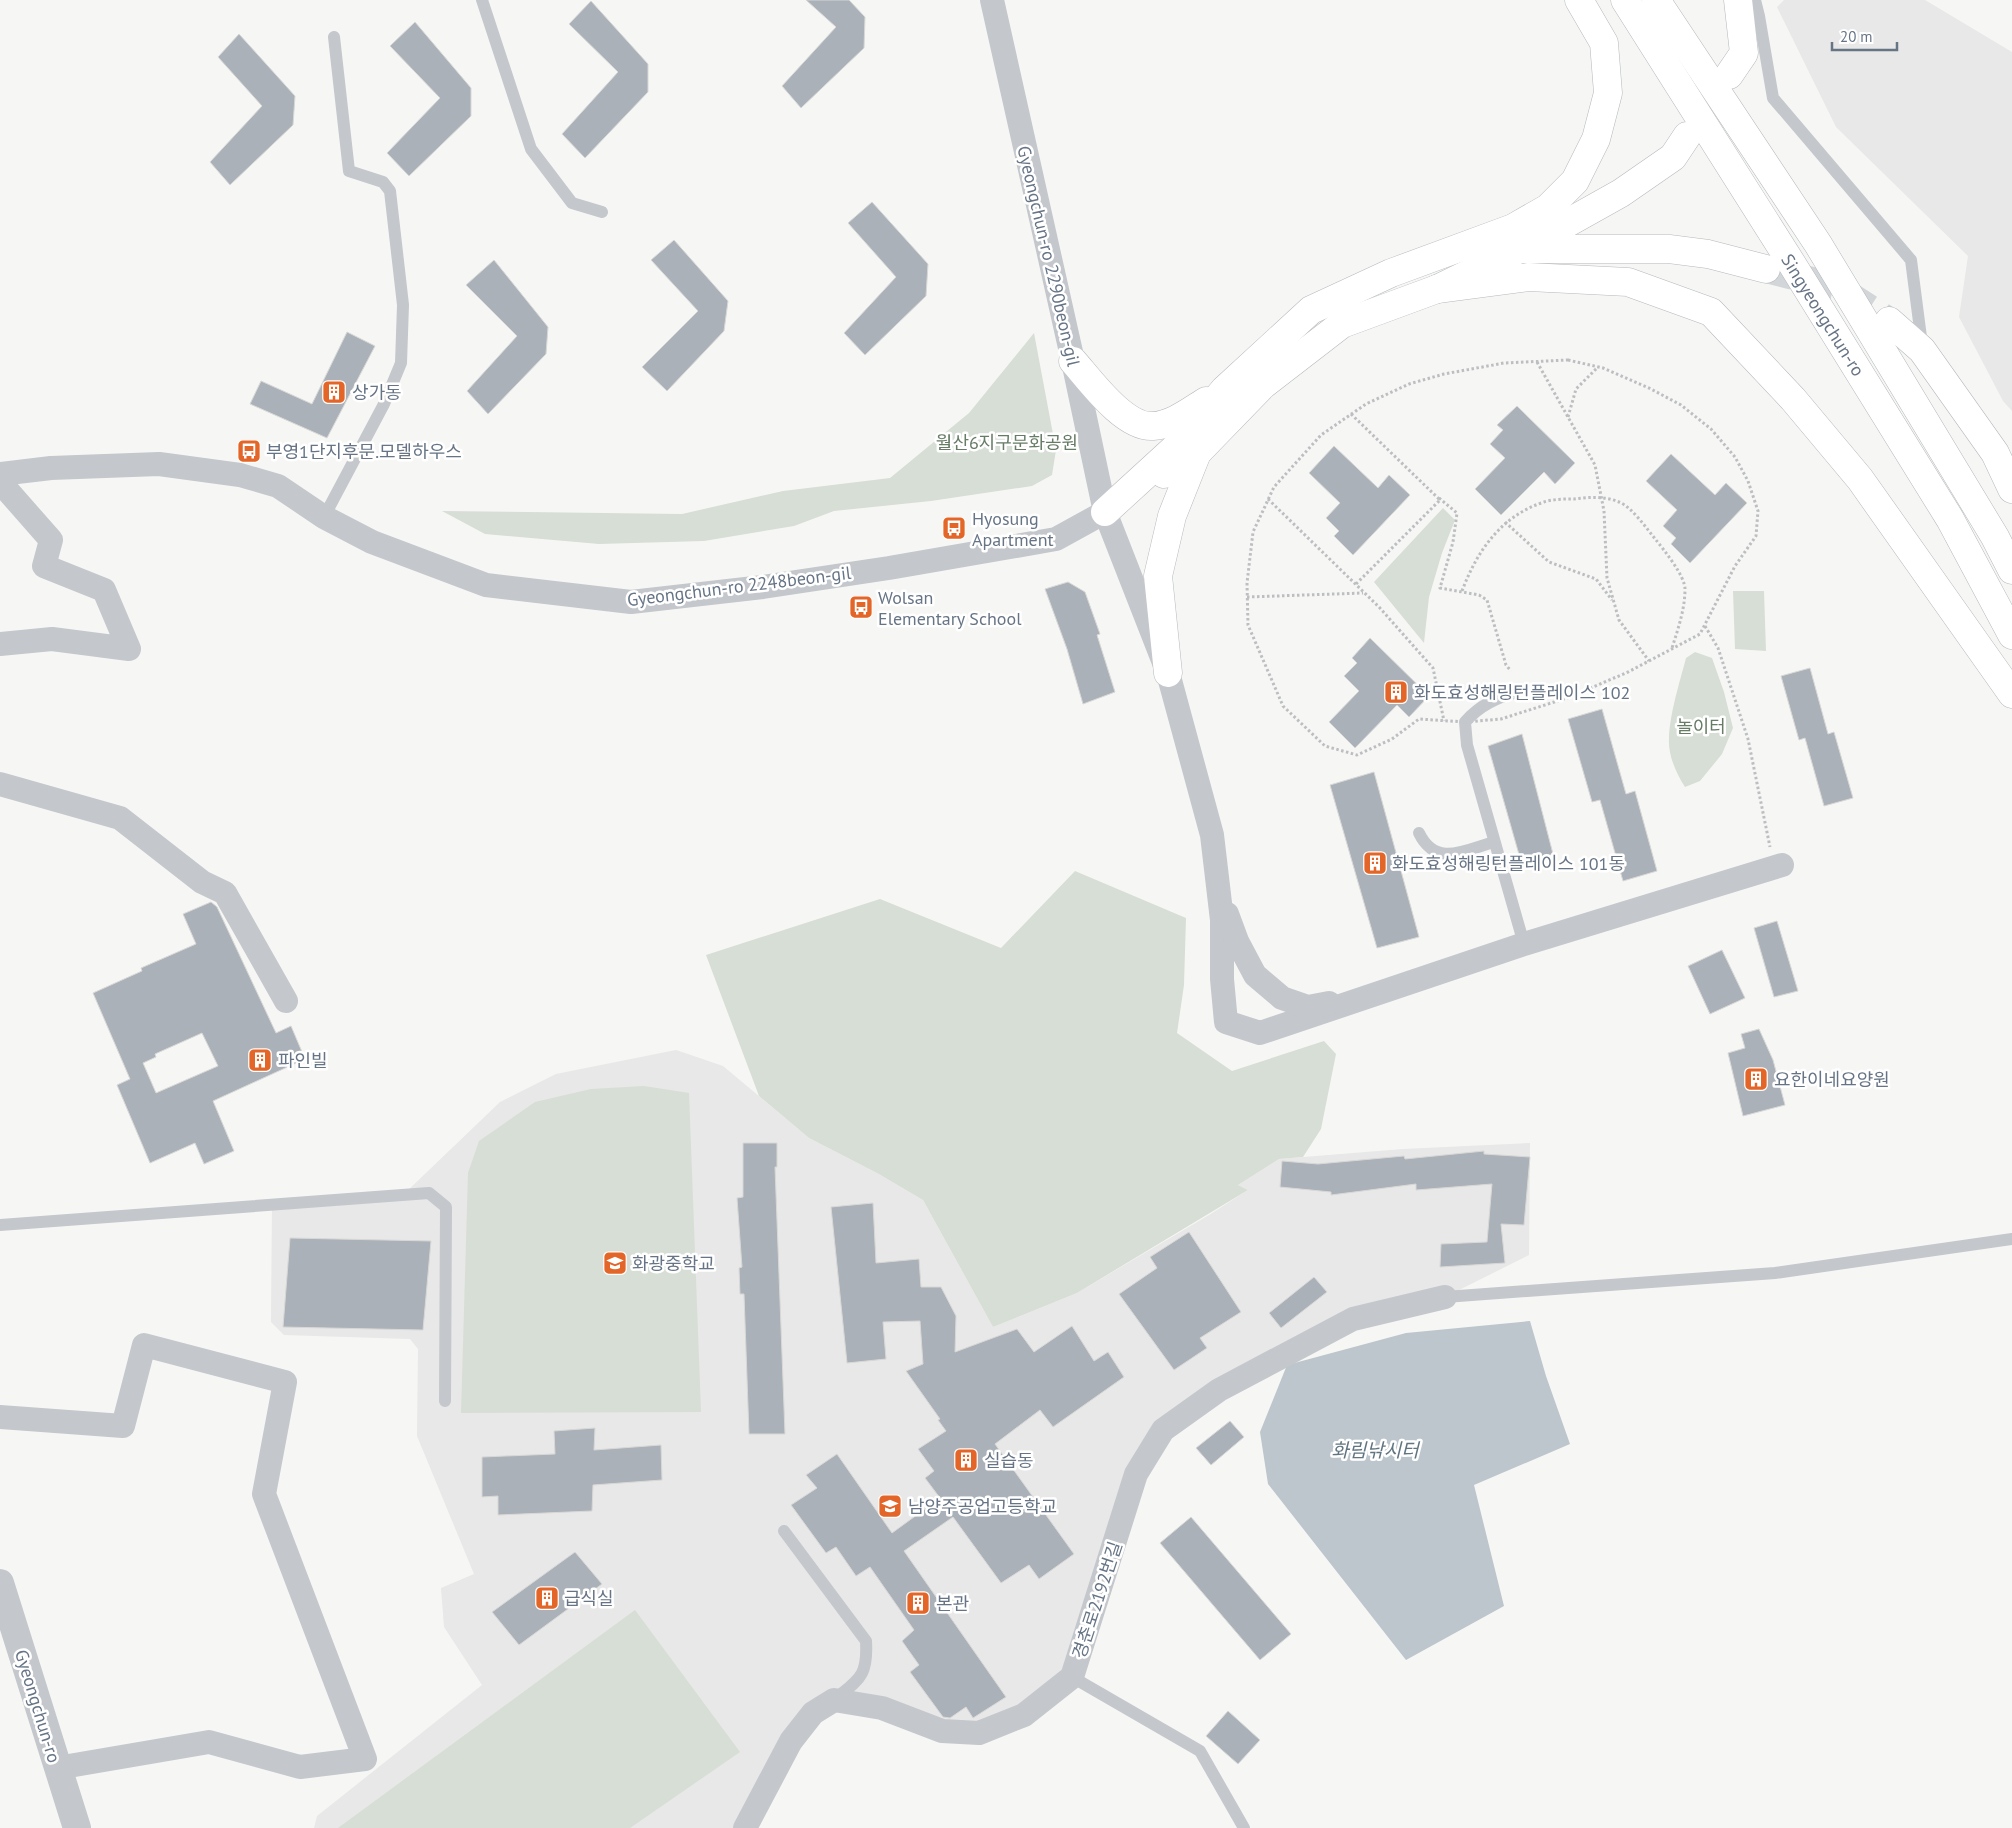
<svg xmlns="http://www.w3.org/2000/svg" width="2012" height="1828" viewBox="0 0 2012 1828" font-family="'PT Sans','Noto Sans KR',sans-serif">
<style>
.built{fill:#e7e8e7}
.green{fill:#d7ded5}
.water{fill:#bdc6cc}
.building{fill:#aab1b8;stroke:#d8d8d6;fill-rule:evenodd}
.lines{fill:none;stroke-linecap:round;stroke-linejoin:round}
.trunk-tunnel{stroke:#d2d6d8;stroke-width:28;stroke-dasharray:28 14;stroke-linecap:butt}
.trunk-casing{stroke:#b5b8bc;stroke-width:29}
.path{stroke:#bcbec1;stroke-width:3;stroke-dasharray:2.5 2.5;stroke-linecap:butt}
.service{stroke:#c4c7cb;stroke-width:12}
.minor{stroke:#c4c7cb;stroke-width:24}
.tertiary{stroke:#c4c7cb;stroke-width:28}
.trunk{stroke:#fff;stroke-width:28}
.labels{text-anchor:middle;dominant-baseline:central;stroke-width:5;stroke-linejoin:round;paint-order:stroke}
.street-label{font-size:18px;fill:#667485;stroke:#fff}
.poi-label{font-size:18px;fill:#667485;stroke:#fff;text-anchor:start}
.park-label{font-size:18px;fill:#677c65;stroke:#fff}
.water-label{font-size:19px;font-style:italic;fill:#617581;stroke:#fff}
</style>
<rect width="100%" height="100%" fill="#f6f7f4"/>
<!-- built -->
<g class="built">
<path d="M1784 0H1925L2012 52V411L2003 401 1959 317 1968 256 1836 127 1777 7Z"/>
<path d="M676 1050 723 1066 809 1138 877 1173 923 1200 993 1327 1077 1293 1209 1215 1248 1190 1238 1185 1279 1159 1403 1149 1530 1143 1529 1255 1445 1297 1353 1319 1163 1430 1072 1677 979 1733 834 1701 745 1828H314L317 1816 482 1685 444 1627 441 1588 474 1574 417 1436 418 1349 410 1339 284 1335 271 1322 272 1205 403 1195 500 1102 556 1074Z"/>
</g>
<!-- green -->
<g class="green">
<path d="M1034 333 1056 450 1052 475 1032 486 931 501 834 511 794 526 704 541 599 544 485 534 442 511 682 514 783 491 890 478 969 413Z"/>
<path d="M1443 508 1455 520 1442 553 1429 597 1424 643 1374 582Z"/>
<path d="M1733 591H1764L1766 651 1735 649Z"/>
<path d="M1695 652 1712 658 1724 692 1733 728 1722 754 1700 781 1685 787C1676 773 1668 755 1669 739 1669 716 1680 681 1686 658Z"/>
<path d="M1075 871 1186 918 1184 985 1177 1033 1232 1071 1324 1041 1336 1054 1321 1129 1303 1157 1279 1159 1238 1185 1248 1190 1077 1293 993 1327 923 1200 877 1173 809 1138 759 1096 706 955 880 899 1001 948Z"/>
<path d="M644 1086 689 1093 701 1412 461 1413 468 1173 479 1141 535 1102 591 1089Z"/>
<path d="M635 1610 740 1752 630 1828H338Z"/>
</g>
<!-- water -->
<path class="water" d="M1530 1321 1546 1376 1570 1444 1474 1485 1504 1606 1406 1660 1268 1484 1260 1432 1287 1365 1406 1333Z"/>
<!-- building -->
<g class="building">
<path d="M806 0H849L865 17 864 48 801 108 782 86 836 27Z"/>
<path d="M591 1 648 64V92L585 158 562 134 618 72 569 24Z"/>
<path d="M415 22 471 88V116L409 176 387 153 440 98 390 46Z"/>
<path d="M239 34 295 96 293 125 230 185 210 162 262 106 218 57Z"/>
<path d="M872 202 928 264 926 296 865 355 844 333 896 277 848 223Z"/>
<path d="M674 240 728 301 724 331 667 391 642 367 698 311 651 260Z"/>
<path d="M494 260 548 327 546 354 488 414 467 391 517 336 466 285Z"/>
<path d="M347 332 375 346 327 438 250 404 261 381 312 404Z"/>
<path d="M1517 406 1575 463 1555 484 1544 472 1501 515 1475 489 1505 458 1490 444 1503 430 1497 425Z"/>
<path d="M1334 446 1378 488 1389 475 1410 495 1353 555 1334 536 1339 531 1326 518 1340 503 1309 473Z"/>
<path d="M1671 454 1715 495 1726 483 1747 503 1690 563 1671 544 1676 538 1663 526 1677 510 1646 481Z"/>
<path d="M1068 582 1085 592 1100 634 1097 635 1115 692 1083 704 1067 649 1045 589Z"/>
<path d="M1370 638 1429 696 1409 717 1397 705 1355 748 1329 722 1359 691 1344 676 1357 663 1352 658Z"/>
<path d="M1810 668 1828 734 1834 732 1853 798 1824 806 1805 738 1799 740 1781 676Z"/>
<path d="M1602 709 1626 794 1635 791 1657 871 1623 881 1600 800 1592 802 1568 719Z"/>
<path d="M1522 734 1553 854 1522 865 1488 746Z"/>
<path d="M1374 772 1419 937 1377 948 1330 785Z"/>
<path d="M211 902 217 907 276 1033 291 1026 305 1059 213 1101 234 1151 204 1164 195 1143 150 1163 117 1085 130 1079 93 993 142 971 141 968 196 944 183 914ZM202 1033 218 1066 156 1093 143 1063 156 1057 155 1054Z"/>
<path d="M1777 921 1798 991 1774 997 1754 928Z"/>
<path d="M1722 950 1745 998 1710 1014 1688 966Z"/>
<path d="M1759 1029 1773 1060 1785 1105 1743 1116 1728 1053 1745 1048 1741 1034Z"/>
<path d="M743 1143H777V1167H775L785 1434H749L744 1294H740L739 1268 742 1267 737 1198 743 1197Z"/>
<path d="M1484 1151V1154L1530 1157 1524 1225 1501 1224 1505 1263 1440 1267 1441 1244 1487 1242 1492 1184 1416 1190V1184L1331 1195V1192L1280 1187 1282 1161 1318 1164 1404 1156 1405 1159Z"/>
<path d="M873 1203 876 1263 919 1259 921 1287H941L956 1316 955 1352 1017 1329 1034 1352 1072 1326 1094 1361 1108 1352 1124 1377 1053 1427 1040 1410 995 1444 1074 1554 1039 1579 1029 1565 1001 1583 953 1517 904 1551 1006 1697 973 1718 966 1707 950 1718 943 1717 910 1672 919 1665 902 1641 914 1630 870 1567 856 1576 836 1547 826 1553 791 1505 817 1488 806 1475 837 1454 892 1533 940 1498 925 1478 934 1471 918 1449 946 1431 938 1420 940 1419 906 1371 923 1364 920 1321 883 1322 886 1359 847 1363 831 1207Z"/>
<path d="M1189 1232 1241 1312 1200 1338 1207 1348 1174 1370 1119 1294 1157 1268 1150 1257Z"/>
<path d="M290 1238 431 1241 423 1330 283 1327Z"/>
<path d="M1314 1277 1327 1292 1281 1328 1269 1313Z"/>
<path d="M1230 1421 1244 1437 1211 1465 1196 1448Z"/>
<path d="M595 1428 594 1450 661 1445 662 1480 593 1485 592 1511 498 1515V1496L482 1497V1457L555 1454 554 1431Z"/>
<path d="M1191 1517 1291 1634 1260 1660 1160 1543Z"/>
<path d="M575 1552 602 1584 519 1645 492 1612Z"/>
<path d="M1228 1711 1260 1740 1238 1764 1206 1736Z"/>
</g>
<g class="lines">
<!-- trunk-tunnel -->
<path class="trunk-tunnel" d="M1766 269 1836 287 1889 321"/>
<!-- trunk casing -->
<g class="trunk-casing">
<g id="trunk">
<path d="M1625 0 1792 264 1950 519 2012 635"/>
<path d="M1656 0 1818 244 1995 537 2012 570"/>
<path d="M1729 75 1744 53 1738 0"/>
<path d="M1523 249H1669L1708 254 1766 269"/>
<path d="M1437 289 1529 277 1628 282 1711 312 1793 399 1860 479 2012 694"/>
<path d="M1889 321 1922 350 1995 453 2012 489"/>
<path d="M1073 361C1090 380 1124 428 1153 426 1172 425 1190 411 1206 401"/>
<path d="M1164 474 1197 453 1263 385 1342 324 1437 289 1530 244 1621 193 1673 157 1687 136"/>
<path d="M1105 512 1175 448 1224 390 1311 310 1391 273 1513 228 1548 208 1575 181 1596 139 1608 93 1604 43 1579 0"/>
<path d="M1168 673 1158 576 1172 516 1197 453"/>
</g>
</g>
<!-- path -->
<g class="path">
<path d="M1568 360 1603 368 1649 388 1681 405 1711 429 1735 457 1748 481 1758 511 1756 536 1735 566 1700 634 1628 672 1570 697 1501 719 1465 722 1419 719 1392 739 1357 755 1325 746 1283 706 1248 625 1247 583 1253 532 1274 487 1321 435 1366 404 1409 384 1444 374 1504 363Z"/>
<path d="M1537 362 1595 465 1604 511 1607 578 1619 620 1649 661"/>
<path d="M1351 414 1440 500 1356 584"/>
<path d="M1568 417 1576 389 1598 367"/>
<path d="M1439 498 1457 513 1453 542 1440 588 1479 595 1487 600 1506 665 1511 671"/>
<path d="M1268 499 1379 607 1433 668 1444 721"/>
<path d="M1505 522 1549 562 1596 579 1612 600"/>
<path d="M1462 591C1477 551 1501 516 1544 502 1553 499 1564 499 1574 499 1589 497 1605 496 1619 502 1632 507 1647 529 1656 540 1664 550 1685 576 1685 589 1685 609 1678 629 1672 648"/>
<path d="M1247 597 1363 593"/>
<path d="M1705 626 1718 648 1748 739 1770 847"/>
</g>
<!-- service -->
<g class="service">
<path d="M482 0 531 149 572 203 602 212"/>
<path d="M1755 0 1759 16 1773 98 1911 260 1922 345"/>
<path d="M324 517 384 404 401 363 403 305 390 191 383 182 349 171 334 37"/>
<path d="M1517 692C1496 698 1480 705 1465 722L1467 745 1524 944"/>
<path d="M1419 833C1436 868 1465 850 1494 842"/>
<path d="M0 1225 429 1193 446 1207 445 1401"/>
<path d="M1445 1297 1775 1273 2012 1239"/>
<path d="M784 1531 866 1641C868 1677 859 1679 834 1700"/>
<path d="M1072 1677 1200 1751 1244 1828"/>
</g>
<!-- minor -->
<g class="minor">
<path d="M992 0 1073 361 1105 512 1168 673 1212 835 1222 920V979L1226 1022 1260 1033 1524 944 1782 865"/>
<path d="M0 474 51 468 159 464 240 475 278 486 324 517 372 542 486 585 631 602 763 587 889 568 1056 539 1105 512"/>
<path d="M0 482 51 540 44 566 104 590 129 649 52 639 0 644"/>
<path d="M0 784 120 818 202 882 225 893 286 1001"/>
<path d="M1227 914 1237 941 1255 975 1282 998 1308 1007 1329 1003"/>
<path d="M0 1417 123 1426 144 1345 285 1382 264 1494 365 1759 300 1767 209 1742 57 1768"/>
<path d="M745 1828 791 1741 813 1713 834 1700 882 1708 942 1731 979 1733 1024 1715 1072 1677 1136 1474 1163 1430 1219 1390 1353 1319 1445 1297"/>
</g>
<!-- tertiary -->
<path class="tertiary" d="M0 1583 77 1828"/>
<!-- trunk -->
<use href="#trunk" class="trunk"/>
</g>
<!-- icons -->
<defs>
<g id="building-square" transform="scale(1.25)"><rect x="-9" y="-9" width="18" height="18" rx="4" fill="#e36527" stroke="#fff"/><path d="M-4-6H4V6H1V3H-1V6H-4ZM-2.5-4.3h1.7v1.8h-1.7ZM.8-4.3h1.7v1.8H.8ZM-2.5-1h1.7V.8h-1.7ZM.8-1h1.7V.8H.8Z" fill="#fff"/></g>
<g id="bus-square" transform="scale(1.25)"><rect x="-9" y="-9" width="18" height="18" rx="4" fill="#e36527" stroke="#fff"/><path d="M-5-6H5V4H4V6H2V4H-2V6H-4V4H-5ZM-3.5-4V0h7V-4ZM-3.5 1.2v1.5H-2V1.2ZM2 1.2v1.5H3.5V1.2Z" fill="#fff"/></g>
<g id="school-square" transform="scale(1.25)"><rect x="-9" y="-9" width="18" height="18" rx="4" fill="#e36527" stroke="#fff"/><path d="M0-5L7-2L0 1L-7-2ZM-4 1L0 2.5L4 1V4Q0 6-4 4Z" fill="#fff"/></g>
</defs>
<g fill-rule="evenodd">
<use href="#building-square" x="334" y="392"/>
<use href="#bus-square" x="249" y="451"/>
<use href="#bus-square" x="954" y="528"/>
<use href="#bus-square" x="861" y="607"/>
<use href="#building-square" x="1396" y="692"/>
<use href="#building-square" x="1375" y="863"/>
<use href="#building-square" x="260" y="1060"/>
<use href="#building-square" x="1756" y="1079"/>
<use href="#school-square" x="615" y="1263"/>
<use href="#building-square" x="966" y="1460"/>
<use href="#school-square" x="890" y="1506"/>
<use href="#building-square" x="547" y="1598"/>
<use href="#building-square" x="918" y="1603"/>
</g>
<g class="labels">
<!-- street labels -->
<g class="street-label">
<text transform="translate(1049 256) rotate(77)">Gyeongchun-ro 2290beon-gil</text>
<text transform="translate(1823 315) rotate(58)">Singyeongchun-ro</text>
<text transform="translate(739 586) rotate(-7)">Gyeongchun-ro 2248beon-gil</text>
<text transform="translate(1097 1600) rotate(-72)">경춘로2192번길</text>
<text transform="translate(38 1706) rotate(73)">Gyeongchun-ro</text>
</g>
<!-- poi labels -->
<g class="poi-label">
<text x="352" y="392">상가동</text>
<text x="266" y="451">부영1단지후문.모델하우스</text>
<text x="972" y="518">Hyosung<tspan x="972" dy="21">Apartment</tspan></text>
<text x="878" y="597">Wolsan<tspan x="878" dy="21">Elementary School</tspan></text>
<text x="1414" y="692">화도효성해링턴플레이스 102</text>
<text x="1392" y="863">화도효성해링턴플레이스 101동</text>
<text x="278" y="1060">파인빌</text>
<text x="1774" y="1079">요한이네요양원</text>
<text x="632" y="1263">화광중학교</text>
<text x="984" y="1460">실습동</text>
<text x="908" y="1506">남양주공업고등학교</text>
<text x="564" y="1598">급식실</text>
<text x="936" y="1603">본관</text>
</g>
<!-- park labels -->
<g class="park-label">
<text x="1007" y="442">월산6지구문화공원</text>
<text x="1701" y="726">놀이터</text>
</g>
<!-- water labels -->
<g class="water-label">
<text x="1375" y="1450">화림낚시터</text>
</g>
</g>
<!-- scale -->
<path d="M1832 42v8h65v-8" fill="none" stroke="#667485" stroke-width="2.5"/>
<text x="1840" y="42" font-size="15" fill="#667485" stroke="#ffffff" stroke-width="4" paint-order="stroke">20 m</text>
</svg>
